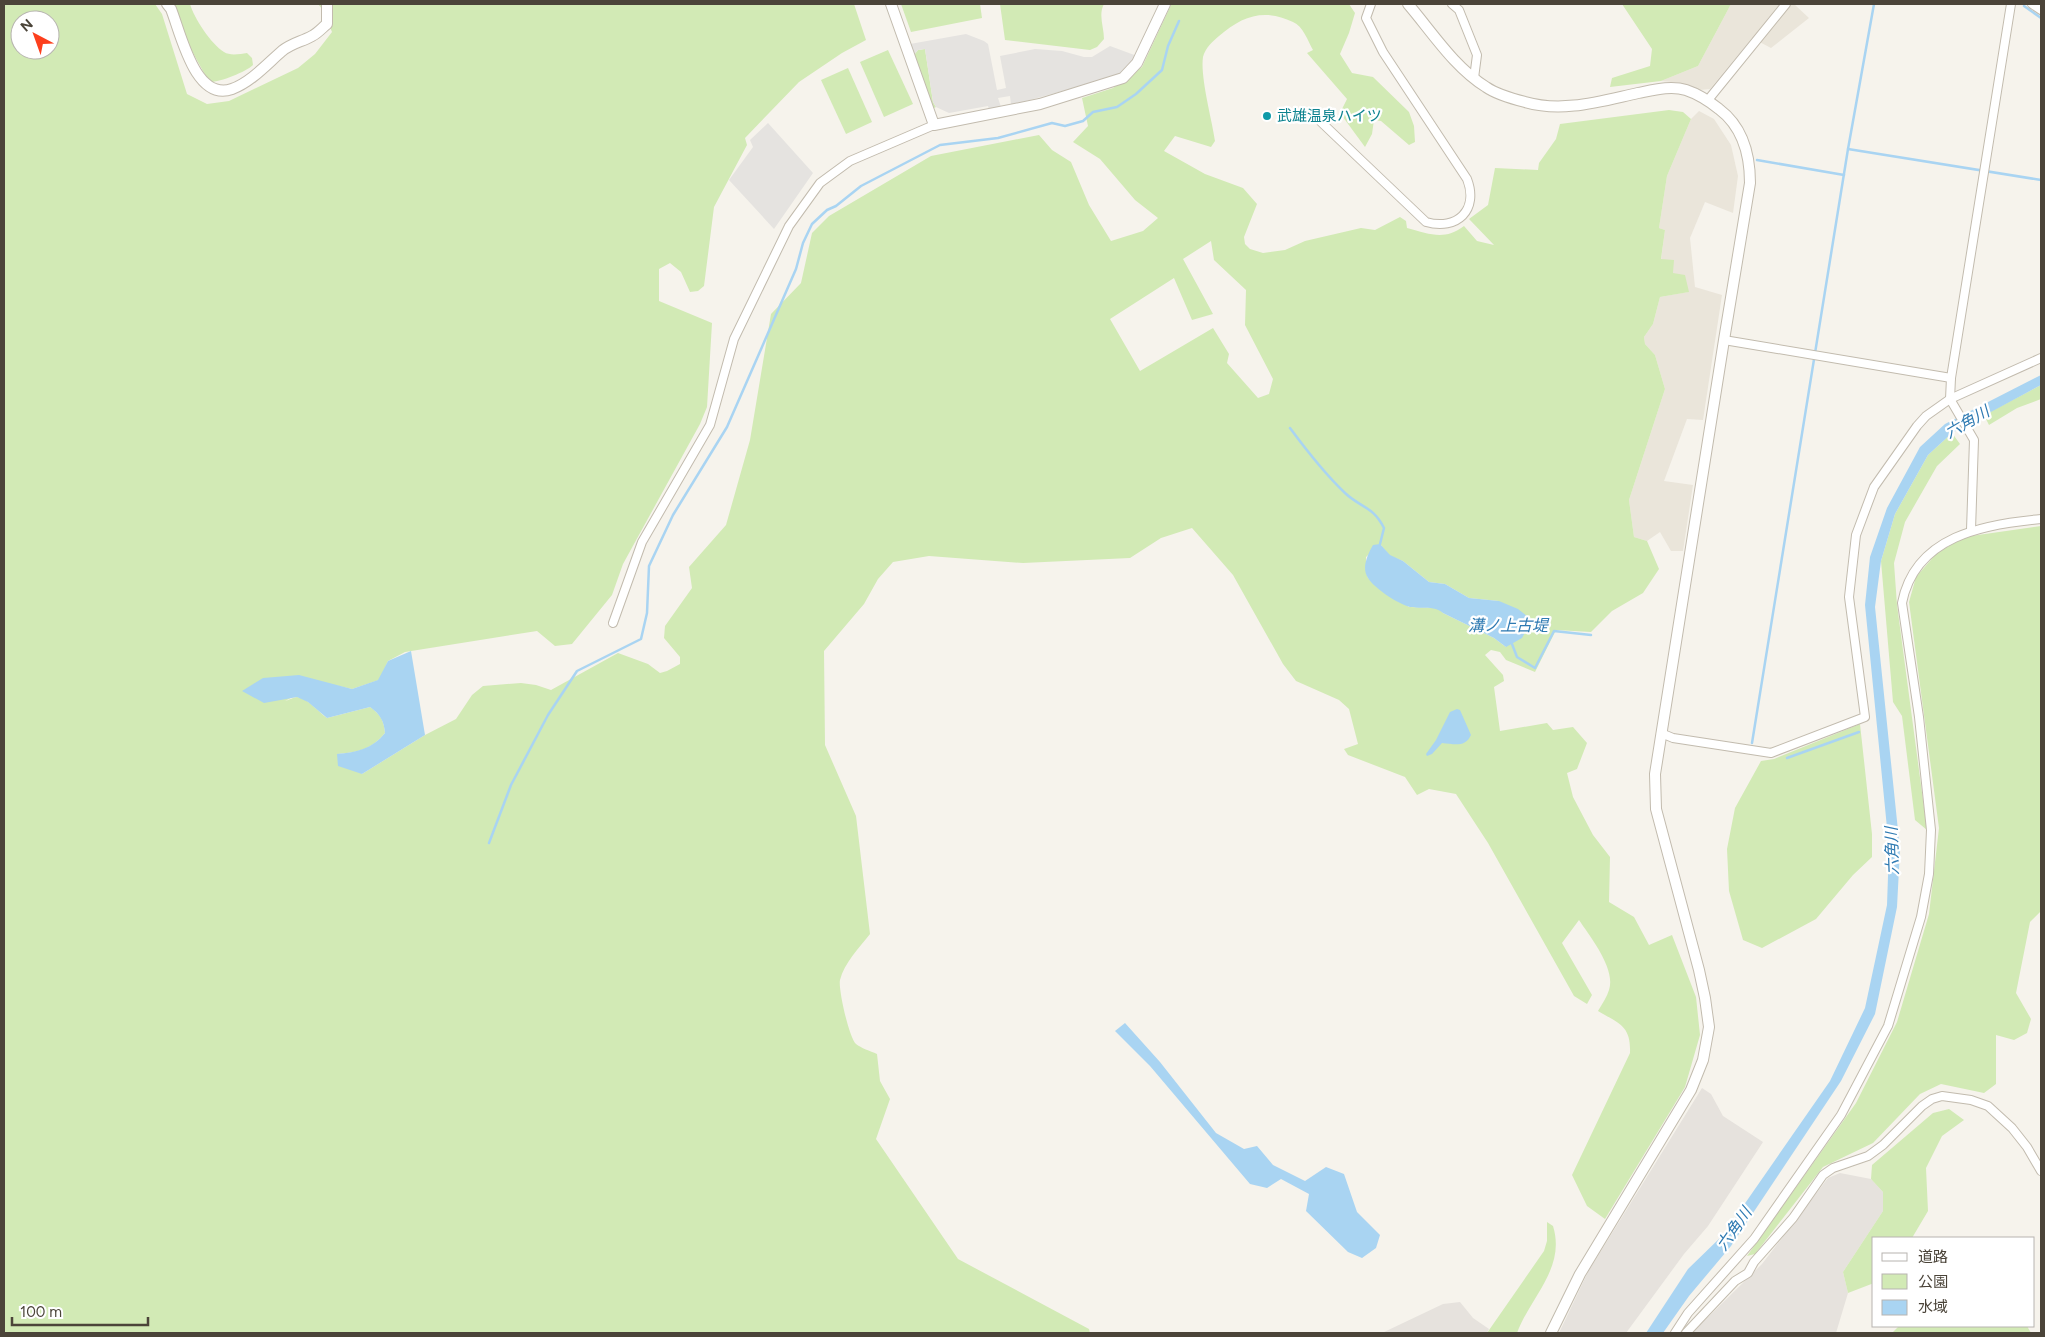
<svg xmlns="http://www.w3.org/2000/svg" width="2045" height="1337" viewBox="0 0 2045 1337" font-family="Figtree,'Noto Sans JP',sans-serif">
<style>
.residential{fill:#eae5da}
.industrial{fill:#e6e2dd}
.green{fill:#d2eab5;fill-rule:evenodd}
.parking{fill:#e5e3e0}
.water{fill:#a9d4f2}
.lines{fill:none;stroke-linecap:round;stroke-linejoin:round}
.stream{stroke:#a9d4f2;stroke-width:2.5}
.minor-casing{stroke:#c2bbae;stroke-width:10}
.tertiary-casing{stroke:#c2bbae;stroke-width:12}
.minor{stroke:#fff;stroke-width:8}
.tertiary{stroke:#fff;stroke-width:10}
.culture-dot{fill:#0f9aa8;stroke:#fff;stroke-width:2}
.labels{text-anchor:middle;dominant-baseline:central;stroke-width:4.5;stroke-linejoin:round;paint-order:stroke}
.culture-label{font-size:15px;fill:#0d838f;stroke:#fff;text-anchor:start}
.water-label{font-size:16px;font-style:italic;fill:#2e7ab2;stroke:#fff}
</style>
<rect width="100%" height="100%" fill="#f6f3ec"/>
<!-- residential -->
<g class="residential">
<path d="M1731 4H1794L1809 18 1771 48 1752 38 1710 89 1700 90 1681 83 1661 81 1698 66Z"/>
<path d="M1699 111 1714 119 1731 145 1738 176 1733 213 1705 202 1690 238 1695 287 1722 295 1703 420 1687 419 1664 481 1693 485 1683 551H1671L1660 532 1647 541 1634 537 1629 500 1665 389 1655 355 1645 344 1644 337 1653 324 1660 297 1688 292 1661 260 1665 230 1659 228 1667 176 1691 119Z"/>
</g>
<!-- industrial -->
<g class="industrial">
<path d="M1702 1088 1711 1094 1723 1116 1763 1142 1708 1226 1684 1254 1626 1333H1559L1588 1272Z"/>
<path d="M1840 1173 1871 1179 1883 1192V1211L1843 1272 1848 1293 1836 1333H1692L1762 1264 1828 1178Z"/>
<path d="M1460 1302 1473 1318 1489 1329 1487 1333H1382L1443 1304Z"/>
</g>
<!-- green -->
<g class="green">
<path d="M4 4H155L162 14 187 94 207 104 229 101 298 68 315 54 332 32 323 10 318 4H854L866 40 842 53 799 82 745 138 747 145 714 207 704 286 698 291 690 292 681 272 670 263 659 269V301L712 323 707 407 700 424 623 564 612 595 572 644 555 646 537 631 405 652 388 661 379 680 352 689 321 682 285 701C289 700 294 697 297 697 308 698 318 712 327 718L370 707C380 714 384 720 385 733 371 750 358 752 338 754L362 774 425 735 456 719 472 695 483 686 521 683 536 685 551 690 618 653 648 664 660 673 667 671 680 664V657L664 638 665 626 692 588 689 567 726 525 750 440 771 314 801 283 812 233 829 216 931 156 1039 135 1052 150 1071 162 1089 205 1111 241 1143 231 1158 218 1135 200 1100 159 1073 142 1088 126 1082 98 1113 88 1142 67 1171 5 1349 4 1355 13 1349 33 1340 54 1352 73 1373 77 1409 112 1414 126 1415 142 1409 145 1381 121 1374 120 1372 134 1365 147 1340 113 1347 99 1307 53 1313 50C1308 41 1303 26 1293 22 1264 8 1242 16 1219 36 1213 41 1205 48 1203 57 1200 77 1212 120 1215 141L1211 147 1175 136 1164 151 1205 174 1243 188 1257 204 1244 237 1245 244 1250 249 1263 253 1285 250 1305 241 1361 228 1375 230 1400 217 1406 221 1407 228C1430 234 1444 241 1464 226L1477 241 1494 245 1469 219 1488 205 1495 168 1538 170 1539 163 1556 139 1560 124 1669 110 1683 112 1691 119 1667 176 1659 228 1665 230 1661 259 1674 260 1673 273 1685 275 1689 292 1660 297 1653 324 1644 337 1645 344 1655 355 1665 389 1629 500 1634 537 1647 541 1659 569 1643 593 1612 611 1591 632 1556 630 1535 672 1506 660 1500 652 1491 650 1485 655 1503 675 1504 681 1494 687 1500 731 1547 723 1553 730 1573 727 1587 743 1577 769 1567 773 1573 797 1593 835 1610 857 1609 902 1634 917 1649 945 1672 935 1696 997 1700 1035 1685 1087 1605 1219 1587 1206 1572 1175 1630 1053C1631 1026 1620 1024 1598 1011 1602 1004 1607 997 1609 990 1616 969 1591 938 1579 920L1562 943 1592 995 1587 1004 1574 996 1488 843 1456 794 1429 789 1417 795 1405 777 1348 755 1344 749 1358 744 1349 709 1339 700 1296 681 1283 664 1233 575 1192 528 1161 538 1130 558 1023 563 929 556 893 562 878 579 864 604 824 651 825 745 856 816 870 934C860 947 844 963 840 980 838 988 849 1038 856 1044 861 1048 870 1051 877 1054L880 1081 890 1099 876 1139 958 1259 1089 1329 1090 1333H4ZM20 20H50V50H20ZM1211 241 1214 260 1246 290 1245 325 1273 379 1269 394 1258 398 1227 363 1229 354 1213 328 1140 371 1110 319 1174 278 1192 320 1213 314 1183 259ZM1380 544 1390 556 1403 561 1429 582 1445 584 1469 598 1499 601 1506 647 1494 638 1443 613 1438 608 1409 607 1368 578 1366 572V557Z"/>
<path d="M166 4H190C194 18 211 44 224 52 230 56 240 54 247 53L252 58 253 65C246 72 218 83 209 82Z"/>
<path d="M901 4H980L982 18 911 32Z"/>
<path d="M1000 4H1104C1098 15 1104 27 1104 39L1097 47 1090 50 1005 40Z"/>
<path d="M1622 4H1731L1698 66 1661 81 1610 87 1612 78 1650 66 1652 49Z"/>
<path d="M925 49 933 102 936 107 932 109 914 55 918 50Z"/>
<path d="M888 50 913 104 884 117 860 62Z"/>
<path d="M848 68 872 122 846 134 821 80Z"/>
<path d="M2041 385V399L2017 408 1989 425 1984 415Z"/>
<path d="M1952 433 1960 444 1937 466 1905 522 1894 563 1897 605 1927 830 1915 820 1902 716 1893 702 1881 561 1895 514 1928 455Z"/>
<path d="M2041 526V911L2030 922 2016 993 2031 1019 2027 1033 2014 1040 1996 1035V1084L1984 1093 1941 1084 1920 1094 1873 1143 1823 1167 1755 1254 1747 1256 1856 1103 1897 1022 1929 914 1939 828 1909 602 1916 577 1936 554 1964 537Z"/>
<path d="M1860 724 1872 834V857L1853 875 1816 919 1762 948 1743 940 1729 891 1727 849 1735 808 1761 761 1774 759Z"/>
<path d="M1949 1109 1964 1120 1942 1136 1926 1168 1928 1211 1912 1238H1874V1283L1848 1293 1843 1272 1883 1211V1192L1871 1179 1872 1165 1933 1113Z"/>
<path d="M1547 1222 1553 1226C1566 1268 1531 1296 1517 1333H1487L1544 1251 1547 1241Z"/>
<path d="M1899 1326H2027L2031 1333H1892Z"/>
</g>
<!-- parking -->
<g class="parking">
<path d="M966 34 984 41 988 44 997 90 1006 88 1000 56 1035 49 1062 51 1084 57H1092L1110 46 1137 56 1117 76 1011 105 1010 96 998 98 1001 107 989 110 988 106 949 113 936 107 933 102 925 49 918 50 914 55 910 44Z"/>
<path d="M768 123 813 173 774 229 729 180 753 147 750 140Z"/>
</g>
<!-- water -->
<g class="water">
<path d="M2041 375V385L1952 433 1928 455 1895 514 1881 561 1875 607 1900 850 1897 907 1875 1014 1841 1081 1731 1246 1689 1296 1663 1333H1646L1688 1269 1723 1235 1830 1081 1865 1008 1887 905 1889 848 1865 605 1870 557 1887 508 1920 447 1945 424Z"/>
<path d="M1380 544 1390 555 1403 561 1429 582 1445 584 1469 598 1499 601 1518 609 1532 620 1522 638 1506 647 1494 638 1443 613C1434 605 1422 609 1410 607 1398 604 1374 588 1368 578 1361 568 1368 554 1373 545Z"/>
<path d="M411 651 425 735 362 774 338 766 337 754C357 752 372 749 385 733 384 721 380 714 370 707L327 718 308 702 297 697 264 703 242 691 263 678 299 675 352 689 378 680 388 661Z"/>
<path d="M1457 709 1460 710 1471 735C1465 748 1454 744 1442 743L1432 754 1427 756 1426 754 1436 740 1450 712Z"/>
<path d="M1125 1023 1160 1062 1216 1133 1244 1149 1257 1146 1273 1165 1305 1181 1326 1167 1344 1174 1357 1212 1380 1235 1376 1248 1362 1258 1348 1252 1306 1211 1309 1194 1281 1179 1267 1188 1250 1184 1150 1066 1115 1031Z"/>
</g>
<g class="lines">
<!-- stream -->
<g class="stream">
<path d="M2024 6 2041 18"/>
<path d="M1848 149 1874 4"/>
<path d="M1757 160 1844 175"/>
<path d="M1290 428C1307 451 1324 473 1345 493 1361 508 1373 506 1384 528L1380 544"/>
<path d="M1512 644 1517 657 1535 668 1554 631 1591 635"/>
<path d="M1752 743 1848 149 2041 180"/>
<path d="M1787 758 1859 732"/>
<path d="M489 843 511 785 548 715 577 671 641 639 647 613 649 566 673 515 727 427 796 269 803 243 812 224 827 210 836 206 861 186 940 145 998 138 1052 123 1065 126 1083 121 1093 112 1117 107 1136 94 1162 70 1168 46 1179 21"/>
</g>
<!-- minor casing -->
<g class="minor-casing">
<g id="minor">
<path d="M1452 4 1459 10 1477 55 1474 78"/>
<path d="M2032 4 2041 10"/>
<path d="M1708 100 1786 4"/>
<path d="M1321 122 1426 222C1457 231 1479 210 1467 179L1383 52 1366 18 1371 4"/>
<path d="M1724 340 1951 378"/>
<path d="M1971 530 1974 440 1950 399 1951 378 2011 4"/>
<path d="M613 623 642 542 710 425 734 339 789 226 820 183 850 161 934 125"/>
<path d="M1661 733 1673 738 1771 753 1865 717 1849 597 1856 535 1874 487 1917 426 1926 416 1950 399 2041 358"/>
<path d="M1675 1333 1688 1313 1754 1239 1841 1115 1888 1026 1921 917 1929 874 1931 830 1919 717 1902 603C1915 536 1984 524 2041 519"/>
<path d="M1686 1333 1735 1281 1748 1273 1754 1262 1793 1218 1823 1175 1833 1168 1868 1156 1883 1145 1922 1106 1932 1099 1942 1096 1971 1100 1988 1106 2012 1128 2027 1147 2041 1171"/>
</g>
</g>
<!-- tertiary casing -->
<g class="tertiary-casing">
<g id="tertiary">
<path d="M167 4 171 9C181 34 195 102 232 89 251 82 267 64 282 51 292 43 301 42 312 36 318 33 322 28 327 24V4"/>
<path d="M891 4 934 125 1040 104 1123 78 1137 63 1165 4"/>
<path d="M1408 4C1432 32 1454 67 1486 87 1496 94 1513 99 1525 102 1563 113 1601 101 1638 93 1653 90 1671 85 1686 90 1698 94 1709 101 1719 109 1743 127 1750 155 1750 183L1724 340 1655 774 1656 809 1699 970 1705 998 1709 1027 1703 1060 1691 1090 1580 1274 1551 1333"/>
</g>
</g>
<!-- minor -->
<use href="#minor" class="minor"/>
<!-- tertiary -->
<use href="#tertiary" class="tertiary"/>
</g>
<!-- markers -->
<circle class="culture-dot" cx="1267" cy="116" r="5"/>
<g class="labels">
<!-- culture labels -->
<g class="culture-label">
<text x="1277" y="116">武雄温泉ハイツ</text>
</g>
<!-- water labels -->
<g class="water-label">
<text transform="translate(1967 422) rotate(-30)">六角川</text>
<text x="1508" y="625">溝ノ上古堤</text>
<text transform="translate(1892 851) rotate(-92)">六角川</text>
<text transform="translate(1734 1229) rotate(-55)">六角川</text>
</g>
</g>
<!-- border -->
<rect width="2045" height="1337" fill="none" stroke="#4b4439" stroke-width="10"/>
<!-- legend -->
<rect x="1872" y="1237" width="162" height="90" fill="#ffffff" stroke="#b7b4b0"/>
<rect x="1882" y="1253" width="25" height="8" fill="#ffffff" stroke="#b7b4b0"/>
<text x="1918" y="1262" font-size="15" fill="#4b4439">道路</text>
<rect x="1882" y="1274" width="25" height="15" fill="#d2eab5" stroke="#b7b4b0"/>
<text x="1918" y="1287" font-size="15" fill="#4b4439">公園</text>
<rect x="1882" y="1300" width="25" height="15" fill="#a9d4f2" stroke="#b7b4b0"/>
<text x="1918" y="1312" font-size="15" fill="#4b4439">水域</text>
<!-- north arrow -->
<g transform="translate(35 35) rotate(319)"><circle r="24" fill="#ffffff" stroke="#b7b4b0"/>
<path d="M0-4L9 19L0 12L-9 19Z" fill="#fc3f1d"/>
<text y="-8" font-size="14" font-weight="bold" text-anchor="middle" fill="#4b4439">N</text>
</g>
<!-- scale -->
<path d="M12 1317v8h136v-8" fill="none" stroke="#4b4439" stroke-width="2.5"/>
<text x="20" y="1317" font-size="15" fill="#4b4439" stroke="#ffffff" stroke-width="4" paint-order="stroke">100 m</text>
</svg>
